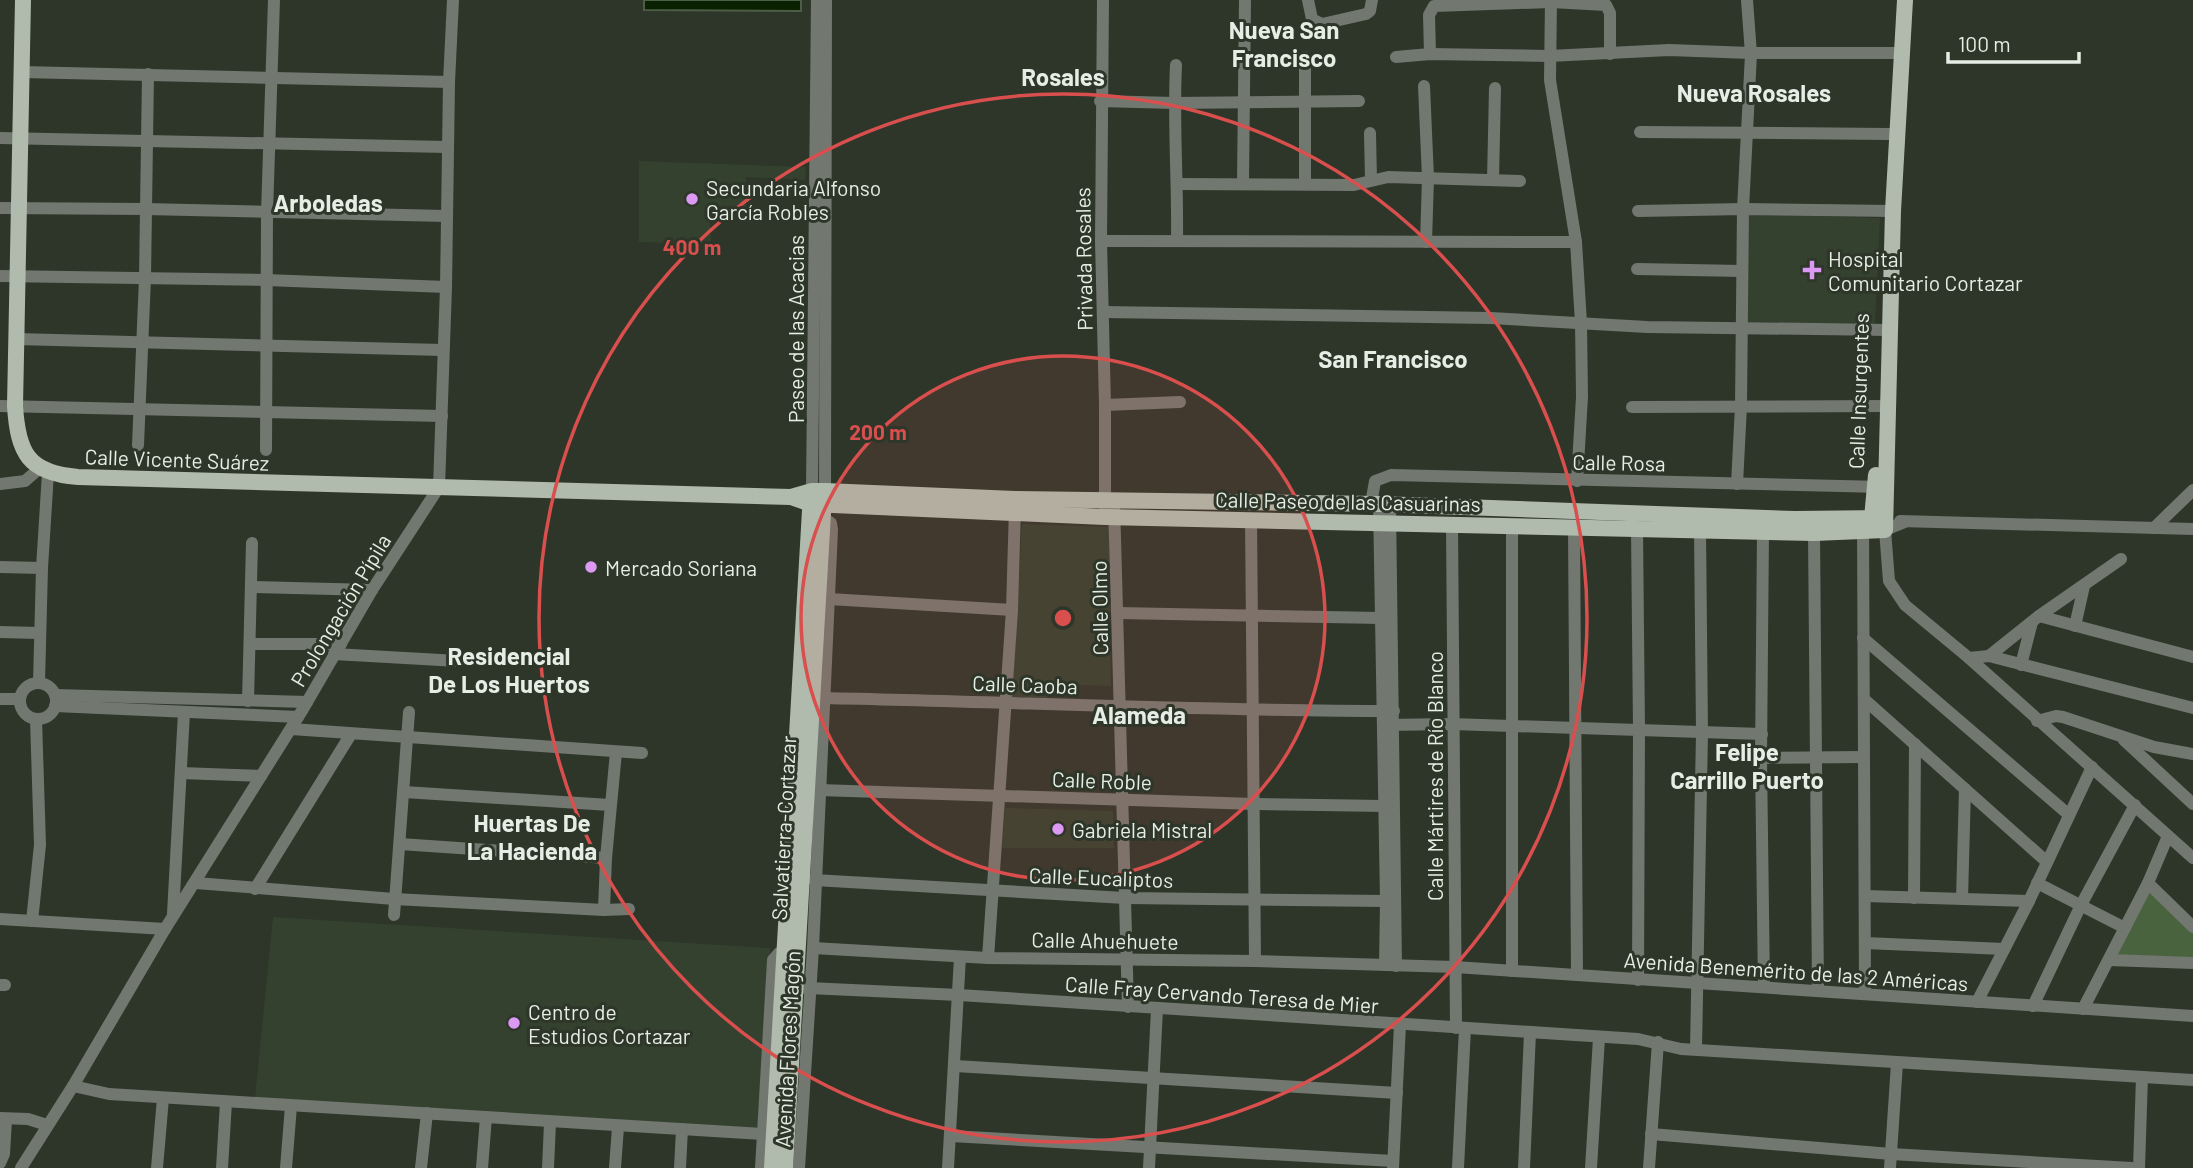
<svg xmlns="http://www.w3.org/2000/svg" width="2193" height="1168" viewBox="0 0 2193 1168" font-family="Barlow,sans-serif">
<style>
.built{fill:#34412f}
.green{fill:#49633f}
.water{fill:#0a2101;stroke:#4c5e45;stroke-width:2}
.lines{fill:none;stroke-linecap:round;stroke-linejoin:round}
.minor{stroke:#727770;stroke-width:12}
.major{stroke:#b0bbad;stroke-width:16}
.ring{fill:none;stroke:#d94f4e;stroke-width:3.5}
.poi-dot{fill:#dc99f4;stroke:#2d3629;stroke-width:2.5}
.labels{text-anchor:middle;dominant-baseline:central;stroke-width:6;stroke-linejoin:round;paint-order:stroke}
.poi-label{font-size:21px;fill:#e6ede4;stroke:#2d3629;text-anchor:start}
.street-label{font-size:21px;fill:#e6ede4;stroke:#2d3629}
.quarter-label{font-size:24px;font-weight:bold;fill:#e6ede4;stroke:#2d3629}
.centre{fill:#d94f4e;stroke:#2d3629;stroke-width:3.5}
.ring-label{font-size:21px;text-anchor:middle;font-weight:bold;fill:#d94f4e;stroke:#2d3629;stroke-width:6;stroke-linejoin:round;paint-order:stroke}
</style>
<rect width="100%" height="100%" fill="#2d3629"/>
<!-- built -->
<g class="built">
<path d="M639 161 806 167 805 180 746 177V221L710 219 711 244 639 242Z"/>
<path d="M1747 214 1880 218 1875 324 1745 323Z"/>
<path d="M1022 524 1109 527 1111 686 1048 684 1047 698 1012 697Z"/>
<path d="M1005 808 1113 811 1114 848H1002Z"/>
<path d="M273 917 770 948 759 1128 255 1098Z"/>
</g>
<!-- green -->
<path class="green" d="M2150 890 2193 931V959L2114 958Z"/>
<!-- water -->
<path class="water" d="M644 0H801V11L644 10Z"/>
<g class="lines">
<!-- minor -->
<g class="minor">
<path d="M1103 0 1101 241 1105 405V507"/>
<path d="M1308 0 1312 19 1322 24 1366 14 1370 11 1372 0"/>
<path d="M1551 0 1550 80 1576 242 1581 323 1582 397 1577 481"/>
<path d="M1430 54 1429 15 1434 6 1551 2 1606 5 1610 13V54"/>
<path d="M1396 57 1430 54 1549 56 1669 50 1751 53H1902"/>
<path d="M1176 65C1173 124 1178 182 1177 241"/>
<path d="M22 72 449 82"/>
<path d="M1424 86 1428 178 1426 242"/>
<path d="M1100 101 1174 103 1359 101"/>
<path d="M1640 132 1889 134"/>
<path d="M1370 133 1371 180"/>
<path d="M0 138 447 147"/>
<path d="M1493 180 1495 88"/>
<path d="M1243 183 1245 0"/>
<path d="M1305 183V57"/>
<path d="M1178 184 1354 185 1388 177 1520 181"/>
<path d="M0 208 145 209 446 216"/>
<path d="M1638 211 1743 209 1893 211"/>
<path d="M1101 241 1576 242"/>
<path d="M1637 269 1742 271"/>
<path d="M0 276 266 280 446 287"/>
<path d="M1103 312 1491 318 1647 327 1889 330"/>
<path d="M16 339 443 350"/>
<path d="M1105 405 1180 402"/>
<path d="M0 406 442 416"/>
<path d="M1632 407 1888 406"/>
<path d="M138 445 145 278 148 74"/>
<path d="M266 450 267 213 274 0"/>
<path d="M0 484 25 481 40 468"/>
<path d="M1737 484 1741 406 1743 209 1751 54 1747 0"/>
<path d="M812 491 817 0"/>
<path d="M825 491 826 0"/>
<path d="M1114 502 1128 1007"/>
<path d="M1371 504 1375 481 1391 475 1882 487"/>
<path d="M1379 504 1386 901 1385 965"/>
<path d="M1390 505 1396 966"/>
<path d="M1251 519 1255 961"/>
<path d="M1900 521 2193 529"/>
<path d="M1905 522 1885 530 1889 581 1905 605 1969 658 2193 858"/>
<path d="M1863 523 1865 993"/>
<path d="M1452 524 1456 1028"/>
<path d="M1512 526V971"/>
<path d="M1574 528 1577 975"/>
<path d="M2154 528 2193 490"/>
<path d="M1637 529 1639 730 1638 980"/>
<path d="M1763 532 1761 758 1764 987"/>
<path d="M1814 533 1818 990"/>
<path d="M0 567 42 568"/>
<path d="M252 587 372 590"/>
<path d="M829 599 1012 610"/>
<path d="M1118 613 1381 618"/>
<path d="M2039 616 2193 657"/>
<path d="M2075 626 2084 586"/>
<path d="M0 632 39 633"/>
<path d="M1863 638 2068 814"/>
<path d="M250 644H341"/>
<path d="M334 654 458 661"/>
<path d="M1989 656 2039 616 2121 559"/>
<path d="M1969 658 1989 656 2193 708"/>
<path d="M2021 665 2032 622"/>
<circle cx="38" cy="701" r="18"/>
<path d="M39 683 42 568 48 473"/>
<path d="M55 695 307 702"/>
<path d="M823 698C1014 702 1203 711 1394 711"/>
<path d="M0 699H19"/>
<path d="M1865 700 2047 862"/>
<path d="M248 701 252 543"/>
<path d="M55 706 298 717"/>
<path d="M2037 721 2056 716 2063 717 2154 747 2193 754"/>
<path d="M1386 725 1452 724 1762 734"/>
<path d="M291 729 642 753"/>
<path d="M2124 740 2193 804"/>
<path d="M1761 758 1863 757"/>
<path d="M181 773 261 776"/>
<path d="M819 790 1255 804 1384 806"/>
<path d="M404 792 610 805"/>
<path d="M400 844 606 858"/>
<path d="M814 880 1125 898 1386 901"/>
<path d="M196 883 394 899 604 910 629 909"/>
<path d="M2037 883 2125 928"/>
<path d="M2148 883 2193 927"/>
<path d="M255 889 351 734"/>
<path d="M1865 896 2029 901"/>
<path d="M1914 898 1915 744"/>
<path d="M1962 899 1965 789"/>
<path d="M604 910 606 858 616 752"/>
<path d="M173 914 184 712"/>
<path d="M394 915 409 712"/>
<path d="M0 919 165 929"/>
<path d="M32 921 40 845 36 719"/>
<path d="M1865 943 2004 949"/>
<path d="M813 948 988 958 1255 961 1455 967 2193 1016"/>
<path d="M988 958 1012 610 1015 507"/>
<path d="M2109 960 2193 963"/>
<path d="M0 985H5"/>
<path d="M787 987 959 995 1638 1039 1681 1049 2193 1080"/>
<path d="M1977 1002 2029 901 2092 767"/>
<path d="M2033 1006 2081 905 2135 805"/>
<path d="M2083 1009 2148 883 2168 836"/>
<path d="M1696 1049 1702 733 1700 530"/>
<path d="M955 1066 1397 1093"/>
<path d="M73 1086 109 1094 763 1134"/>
<path d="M0 1118 28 1119 47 1125"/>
<path d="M1651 1134 1891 1154 2132 1168"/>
<path d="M951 1136 1393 1161"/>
<path d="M0 1163 4 1154 6 1120"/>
<path d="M21 1168 73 1086 165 929 303 709 372 590 439 487 446 287 449 82 453 0"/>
<path d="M157 1168 163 1098"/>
<path d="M222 1168 226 1102"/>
<path d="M286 1168 291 1106"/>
<path d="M421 1168 427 1113"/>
<path d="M482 1168 486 1117"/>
<path d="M548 1168 550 1123"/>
<path d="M615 1168 618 1127"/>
<path d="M680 1168 682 1129"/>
<path d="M761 1168 773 960 779 953 790 950"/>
<path d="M799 1168 813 948 832 530 831 523 823 518"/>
<path d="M948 1168 960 957"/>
<path d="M1149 1168 1157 1009"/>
<path d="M1393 1168 1400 1025"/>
<path d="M1458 1168 1465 1028"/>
<path d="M1524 1168 1530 1033"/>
<path d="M1591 1168 1599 1038"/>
<path d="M1649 1168 1658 1042"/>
<path d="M1890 1168 1897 1063"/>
<path d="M2139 1168 2142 1077"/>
</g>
<!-- major -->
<g class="major">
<path d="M23 0 15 406C18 453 28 473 78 477L791 497 811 504 1105 517 1814 533 1885 530 1893 211 1905 0"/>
<path d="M791 497 812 491H825L1015 499 1379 504 1795 519 1885 518"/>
<path d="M1871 529 1876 475"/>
<path d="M772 1168 811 493"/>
<path d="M785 1168 824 496"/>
</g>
</g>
<!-- distance rings -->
<circle cx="1063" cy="618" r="262" fill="#d94f4e" fill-opacity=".12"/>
<g class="ring">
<circle cx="1063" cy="618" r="262"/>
<circle cx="1063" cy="618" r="524"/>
</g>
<!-- markers -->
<g class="poi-dot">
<circle cx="692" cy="199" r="7"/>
<path d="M1808.5 259.5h7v7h7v7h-7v7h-7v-7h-7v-7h7z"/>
<circle cx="591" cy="567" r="7"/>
<circle cx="1058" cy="829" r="7"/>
<circle cx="514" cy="1023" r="7"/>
</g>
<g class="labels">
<!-- poi labels -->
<g class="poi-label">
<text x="706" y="187">Secundaria Alfonso<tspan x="706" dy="24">García Robles</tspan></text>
<text x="1828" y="258">Hospital<tspan x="1828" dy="24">Comunitario Cortazar</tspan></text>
<text x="605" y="567">Mercado Soriana</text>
<text x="1072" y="829">Gabriela Mistral</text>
<text x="528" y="1011">Centro de<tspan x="528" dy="24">Estudios Cortazar</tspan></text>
</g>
<!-- street labels -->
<g class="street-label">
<text transform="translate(1083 259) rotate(-91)">Privada Rosales</text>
<text transform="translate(795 329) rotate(-90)">Paseo de las Acacias</text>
<text transform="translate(1858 391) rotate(-88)">Calle Insurgentes</text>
<text transform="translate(177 459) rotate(2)">Calle Vicente Suárez</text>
<text transform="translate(1619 462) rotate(1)">Calle Rosa</text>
<text transform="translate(1348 501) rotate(1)">Calle Paseo de las Casuarinas</text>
<text transform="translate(1099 608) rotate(-91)">Calle Olmo</text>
<text transform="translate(340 610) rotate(-59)">Prolongación Pípila</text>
<text transform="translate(1025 684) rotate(2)">Calle Caoba</text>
<text transform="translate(1434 776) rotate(-90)">Calle Mártires de Río Blanco</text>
<text transform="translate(1102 780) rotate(2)">Calle Roble</text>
<text transform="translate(783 828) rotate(-87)">Salvatierra-Cortazar</text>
<text transform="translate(1101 877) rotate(2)">Calle Eucaliptos</text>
<text transform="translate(1105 940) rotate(1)">Calle Ahuehuete</text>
<text transform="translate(1796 971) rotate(4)">Avenida Benemérito de las 2 Américas</text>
<text transform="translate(1222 994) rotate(4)">Calle Fray Cervando Teresa de Mier</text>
<text transform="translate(787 1049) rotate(-87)">Avenida Flores Magón</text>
</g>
<!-- quarter labels -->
<g class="quarter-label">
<text x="1284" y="29">Nueva San<tspan x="1284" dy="28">Francisco</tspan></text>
<text x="1063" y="76">Rosales</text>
<text x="1754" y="92">Nueva Rosales</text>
<text x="328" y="202">Arboledas</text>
<text x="1393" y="358">San Francisco</text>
<text x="509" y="655">Residencial<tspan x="509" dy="28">De Los Huertos</tspan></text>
<text x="1139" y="714">Alameda</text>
<text x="1747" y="751">Felipe<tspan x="1747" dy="28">Carrillo Puerto</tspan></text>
<text x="532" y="822">Huertas De<tspan x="532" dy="28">La Hacienda</tspan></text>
</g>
</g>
<circle cx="1063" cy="618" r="10" class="centre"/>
<g class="ring-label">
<text x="692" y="255">400 m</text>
<text x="878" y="440">200 m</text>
</g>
<!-- scale -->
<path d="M1948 52v10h131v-10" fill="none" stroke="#e6ede4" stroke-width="3.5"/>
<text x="1958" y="52" font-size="21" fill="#e6ede4" stroke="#2d3629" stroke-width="5" paint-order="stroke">100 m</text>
</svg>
